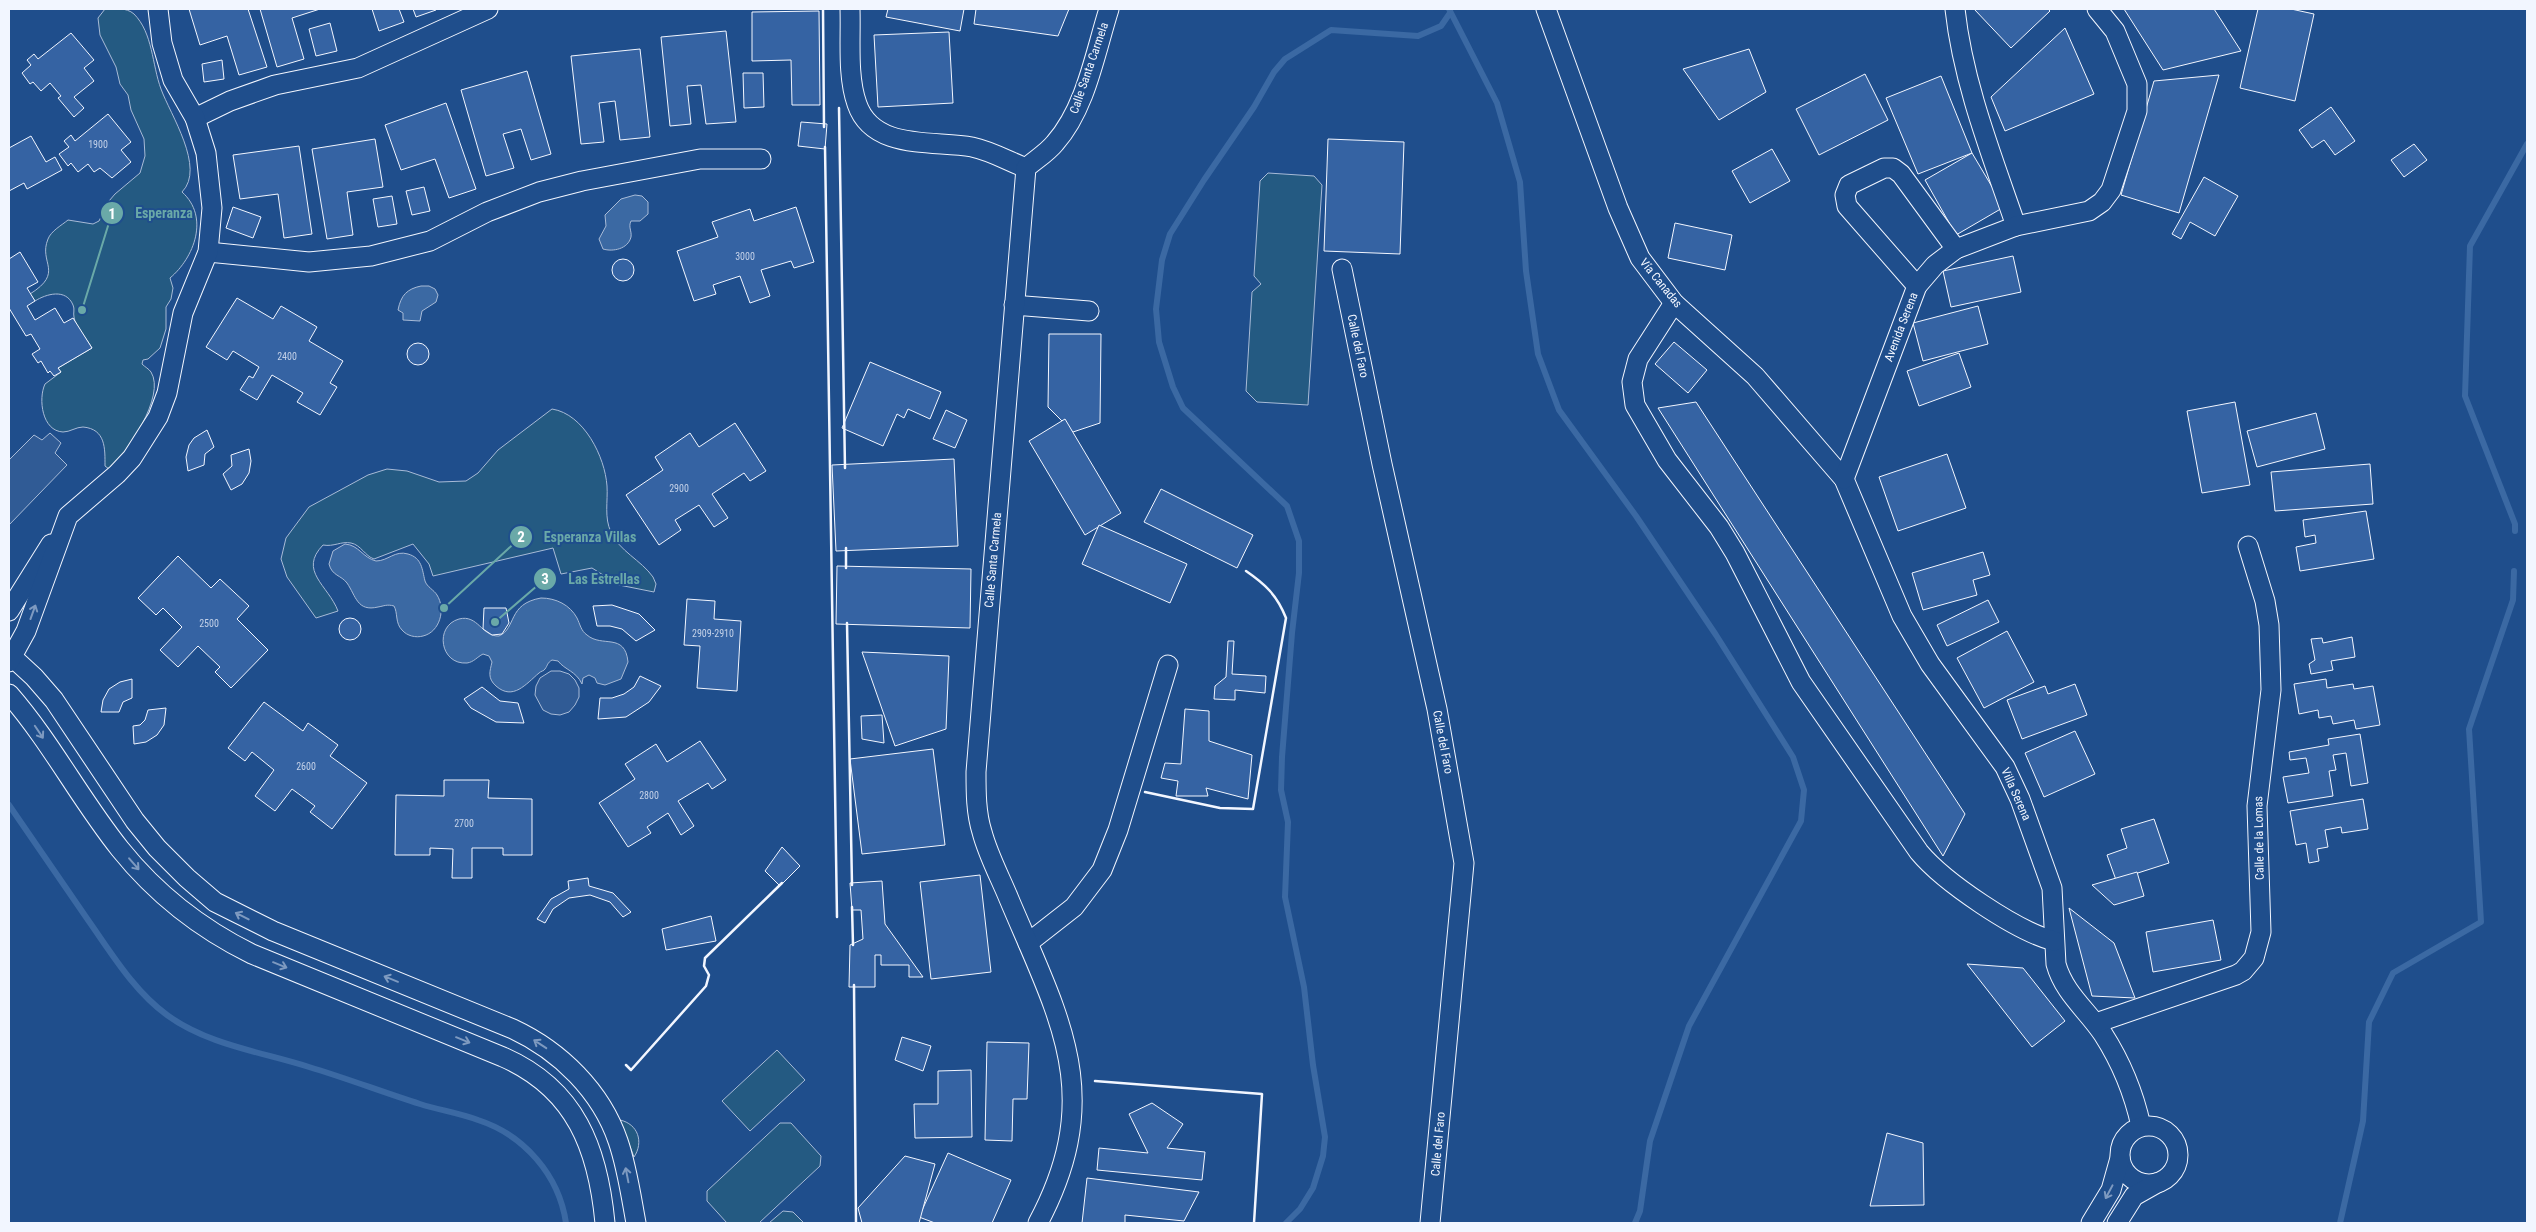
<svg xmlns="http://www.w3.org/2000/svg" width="2536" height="1232" viewBox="0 0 2536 1232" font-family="'Roboto Condensed',sans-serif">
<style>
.green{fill:#245a82;stroke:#a8bbd7}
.parking{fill:#305b95;stroke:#a8bbd7}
.water{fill:#3b69a3;stroke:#a8bbd7}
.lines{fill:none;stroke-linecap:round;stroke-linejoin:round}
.stream{stroke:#3b69a3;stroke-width:6}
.building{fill:#3563a3;stroke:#f2f6ff}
.minor-casing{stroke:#f2f6ff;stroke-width:21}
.minor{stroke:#1f4e8c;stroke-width:19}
.wall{stroke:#f2f6ff;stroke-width:2.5}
.oneway{stroke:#7e9ac0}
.labels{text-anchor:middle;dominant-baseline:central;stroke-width:4;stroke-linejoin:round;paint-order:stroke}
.number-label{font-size:10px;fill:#c3d1e8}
.street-label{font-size:12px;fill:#f2f6ff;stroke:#1f4e8c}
.leader{fill:none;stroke:#6aa9a8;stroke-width:2}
.callout-dot{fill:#6aa9a8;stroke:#1f4e8c;stroke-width:2}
.mark-label{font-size:15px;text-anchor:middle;font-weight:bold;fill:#fff}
.callout-label{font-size:14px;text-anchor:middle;font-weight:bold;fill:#6aa9a8;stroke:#1f4e8c;stroke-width:4;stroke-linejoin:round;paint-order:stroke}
</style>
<rect width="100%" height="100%" fill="#1f4e8c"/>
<!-- green -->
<g class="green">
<path d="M105 9C115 9 126 7 134 14 153 33 152 65 161 89 170 114 206 168 182 192 210 217 194 258 170 278L173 288 171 299 166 307V329L160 348 148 359 143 360 142 364C145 367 149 369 151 372 166 396 127 453 109 469L105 466C105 449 106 429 83 427 76 427 70 432 63 432 42 431 38 399 45 384L61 372 58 368 92 348C87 339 75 326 74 317 73 313 75 309 73 305 66 288 46 294 35 301L30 294C65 272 38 263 48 239 51 231 62 225 68 220L93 224 99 221 109 201 115 194 140 173 145 156 144 139 131 110 128 95 120 84 116 67 100 35 98 18Z"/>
<path d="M1268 173 1314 176 1322 185 1308 405 1257 402 1246 391 1252 292 1261 284 1254 276 1260 181Z"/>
<path d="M552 409C584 414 605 457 607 486 608 501 604 518 611 532 619 551 641 560 653 577L656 584 654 592 619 585 592 568 561 574 553 548 433 576 429 564 413 544 374 559C365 556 361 545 351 543 341 541 334 547 323 545 298 571 328 585 338 611L316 618 287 577 281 559 286 538 309 507 368 475 387 469 407 471 439 482 466 481 478 473 498 450Z"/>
<path d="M777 1050 805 1080 750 1131 722 1101Z"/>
<path d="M620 1120C638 1124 644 1142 634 1157Z"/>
<path d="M780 1123H791L821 1156 820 1166 759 1223H727L707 1201V1191Z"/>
<path d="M783 1211 793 1212 804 1223H769Z"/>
</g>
<!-- parking -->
<g class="parking">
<path d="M50 433 61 443 55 453 67 465 9 525V460L34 435 42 440Z"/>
<path d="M551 671H560L569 674 575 680 579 688V697L575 705 569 712 560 715 551 714 543 710 535 695 536 686 540 678Z"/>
</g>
<!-- water -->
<g class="water">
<path d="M635 195 642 196 648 202V214L640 221H631C628 227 632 231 631 237 628 249 613 252 603 249L599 239 606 226 605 215 621 199Z"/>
<path d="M421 286H429L435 289 438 295 436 302 422 311 420 321 403 320V313L398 310C401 295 407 289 421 286Z"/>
<path d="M345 544C359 545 363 558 376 561 388 561 395 550 408 554 422 558 422 569 425 581 427 587 434 590 437 595 446 609 440 632 423 636 416 638 407 636 402 630 395 623 398 613 394 606 387 604 384 606 378 607 357 612 356 596 347 583 341 575 332 576 329 564L333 551Z"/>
<path d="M541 598C556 598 570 605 577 618 580 624 581 631 587 635 602 648 625 632 628 662L621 679 605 685 597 683 595 678 589 675 583 678 582 684C576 671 565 670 558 661L552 660C547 663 548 665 545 669 544 671 541 671 539 673 526 684 513 701 496 686 487 678 490 671 492 662L489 656 483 654C477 657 474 662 467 663 440 665 434 626 459 619 478 614 482 637 499 636 517 628 507 604 541 598Z"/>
</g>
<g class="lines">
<!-- stream -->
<g class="stream">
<path d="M1449 9 1497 103 1520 182 1526 271 1538 354 1559 410 1636 516 1716 635 1793 757 1804 790 1801 821 1689 1026 1650 1141 1640 1211 1635 1223"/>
<path d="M2515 531V524L2465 396 2470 246 2527 144"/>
<path d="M9 805C35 843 62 882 88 920 112 954 134 991 167 1015 208 1045 262 1052 309 1067 346 1078 382 1092 420 1104 439 1110 459 1113 478 1120 524 1135 559 1175 566 1223"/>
<path d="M1286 1223 1300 1209 1313 1188 1323 1156 1325 1137 1313 1065 1304 987 1285 897 1288 822 1281 790 1282 757 1292 633 1299 573V541L1287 506 1183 408 1173 387 1159 342 1156 309 1162 260 1170 234 1204 180 1254 107 1274 72 1285 59 1331 30 1418 36 1441 26 1450 13"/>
<path d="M2340 1223 2363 1121 2369 1022 2393 973 2481 922 2469 729 2513 600 2514 571"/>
</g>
</g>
<!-- building -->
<g class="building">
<path d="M189 9H248L267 67 239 75 227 36 200 45Z"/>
<path d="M260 9H320L292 18 304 59 277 67Z"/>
<path d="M372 9H399L404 22 379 31Z"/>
<path d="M413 9H436V10L416 17Z"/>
<path d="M888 9H964L960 31 886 17Z"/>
<path d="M976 9H1069L1058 36 974 24Z"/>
<path d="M1974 9H2048L2050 11 2011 48Z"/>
<path d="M2124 9H2214L2241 51 2163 70Z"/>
<path d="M2258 9H2291L2314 14 2295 101 2240 88Z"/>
<path d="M819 11 820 105H792L791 60 752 61V12Z"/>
<path d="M330 23 337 51 316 56 309 29Z"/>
<path d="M2065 28 2094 94 2005 131 1991 97Z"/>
<path d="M726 31 736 122 706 124 701 85 687 86 691 124 670 126 661 37Z"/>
<path d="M949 32 953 103 878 107 874 35Z"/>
<path d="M71 33 94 60 84 68 94 81 74 97 84 108 74 117 58 98 61 96 50 83 41 91 33 82 30 84 22 73 31 65 27 60 34 54 38 59Z"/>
<path d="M640 49 650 137 620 140 615 101 599 103 604 142 581 144 571 56Z"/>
<path d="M1749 49 1766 92 1719 120 1683 69Z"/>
<path d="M222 60 224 79 204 82 202 64Z"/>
<path d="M527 71 551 154 531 160 521 129 503 134 514 168 486 176 461 90Z"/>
<path d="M743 73H763L764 107 744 108Z"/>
<path d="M1865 74 1888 120 1819 155 1796 109Z"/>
<path d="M2219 75 2179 213 2121 195 2154 81Z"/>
<path d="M1941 76 1972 153 1918 174 1886 98Z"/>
<path d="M446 103 476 189 449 198 435 159 401 170 385 125Z"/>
<path d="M2331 107 2355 141 2335 155 2324 140 2312 148 2299 130Z"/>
<path d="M108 114 131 142 121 150 131 162 112 178 100 168 94 172 88 164 78 172 71 163 68 166 59 154 69 147 64 141 71 135 75 141Z"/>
<path d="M801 122 827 124 825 149 798 146Z"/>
<path d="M31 136 46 162 55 157 62 170 27 189 24 183 9 191V148Z"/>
<path d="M375 139 383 187 347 192 353 235 327 239 312 149Z"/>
<path d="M1328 139 1404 142 1400 254 1324 251Z"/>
<path d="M2414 144 2427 160 2404 177 2391 160Z"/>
<path d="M299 146 312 234 284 238 278 194 240 199 233 155Z"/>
<path d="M1772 149 1790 181 1750 203 1732 171Z"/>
<path d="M1972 153 2004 207 1956 235 1925 180Z"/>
<path d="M2204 177 2238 196 2215 236 2190 222 2181 239 2172 234Z"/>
<path d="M424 187 430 211 412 215 406 191Z"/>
<path d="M392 196 397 224 378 227 373 199Z"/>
<path d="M233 207 261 217 253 238 226 228Z"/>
<path d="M796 207 814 262 794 268 791 261 761 270 770 296 750 303 740 276 713 285 716 294 694 301 677 251 718 237 712 222 750 209 754 221Z"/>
<path d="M1675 223 1732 235 1725 270 1668 258Z"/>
<path d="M20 252 38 282 27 288 35 301 27 306 35 320 55 308 64 323 73 318 92 348 58 368 61 372 54 376 50 371 48 373 41 361 38 363 32 354 40 349 31 334 26 336 9 308V259Z"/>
<path d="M2013 256 2021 292 1951 307 1943 271Z"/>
<circle cx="623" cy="270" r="11"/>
<path d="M237 298 273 319 281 306 317 327 309 341 343 361 330 383 337 387 320 415 297 402 303 393 272 375 257 400 240 390 249 376 253 378 259 367 233 351 227 360 206 347Z"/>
<path d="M1978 306 1988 344 1923 361 1913 323Z"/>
<path d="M1049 334H1101L1100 423 1073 432 1048 407Z"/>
<path d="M1674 342 1707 370 1688 393 1655 364Z"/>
<circle cx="418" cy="354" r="11"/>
<path d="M1959 353 1971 387 1919 406 1907 371Z"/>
<path d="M870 362 941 392 930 419 908 409 904 418 897 414 883 446 842 428Z"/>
<path d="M1696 402 1965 814 1943 856 1658 408Z"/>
<path d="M2235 402 2250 485 2202 493 2187 411Z"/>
<path d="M946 410 967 420 955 448 933 439Z"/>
<path d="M2316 413 2325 449 2257 467 2247 431Z"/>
<path d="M1065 419 1121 513 1085 535 1029 441Z"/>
<path d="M735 423 766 471 750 481 744 473 712 494 728 518 714 527 699 505 675 520 681 530 659 545 626 495 663 470 655 457 690 433 699 447Z"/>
<path d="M207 430 214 447 205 454 204 465 188 471 186 457 189 445 194 438Z"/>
<path d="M249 449 251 461 249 473 242 484 231 490 223 474 232 466 231 455Z"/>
<path d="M1947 454 1966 508 1898 531 1879 477Z"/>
<path d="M954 459 958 546 836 551 832 465Z"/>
<path d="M2370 464 2373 504 2275 511 2271 472Z"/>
<path d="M1161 489 1253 535 1237 568 1144 522Z"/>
<path d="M2366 511 2374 559 2300 571 2296 547 2316 543 2315 535 2305 537 2303 520Z"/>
<path d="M1099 525 1187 564 1170 603 1082 564Z"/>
<path d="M1983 552 1990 575 1973 580 1977 595 1923 610 1912 573Z"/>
<path d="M178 556 211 588 220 579 249 606 237 619 268 650 231 688 215 672 220 667 198 646 178 667 160 650 182 627 163 608 156 615 138 598Z"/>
<path d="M837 566 971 569 970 628 836 624Z"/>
<path d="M687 599 715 601 714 619 741 621 737 691 697 688 700 646 684 645Z"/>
<path d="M1988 600 1999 622 1947 646 1937 625Z"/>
<path d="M612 605 639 614 655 630 636 641 622 629 610 626H597L593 606Z"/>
<path d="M484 608H506L509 623 502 634 492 635 483 629Z"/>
<circle cx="350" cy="629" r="11"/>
<path d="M2007 631 2034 682 1984 708 1957 658Z"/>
<path d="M2352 637 2355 657 2331 661 2333 670 2311 674 2309 664 2315 660 2311 639 2322 638 2323 643Z"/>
<path d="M1228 641H1234L1232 674 1266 676 1265 693 1235 690V700L1214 699 1215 686 1226 677Z"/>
<path d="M862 652 949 656 946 729 895 746Z"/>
<path d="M640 676 661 686 649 702 626 717 598 719 600 698H612L624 694 634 687Z"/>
<path d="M132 679V698L123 702 119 712H101L103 700 109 689 120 682Z"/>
<path d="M2326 679 2327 688 2353 684 2354 689 2373 686 2380 725 2356 729 2354 720 2333 724 2331 716 2319 718 2318 710 2299 714 2294 684Z"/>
<path d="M2075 684 2087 715 2022 739 2007 700 2045 686 2048 694Z"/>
<path d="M482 687 500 701 518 703 524 723 496 722 471 708 464 699Z"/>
<path d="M264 702 303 731 308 723 338 745 330 756 367 783 332 829 310 812 315 806 292 789 275 811 255 796 274 770 252 752 245 761 228 748Z"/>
<path d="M166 708 164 725 157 735 146 742 134 744 133 726 140 725 145 720 148 710Z"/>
<path d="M1185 709 1209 711V741L1252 755 1248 799 1206 788 1208 796H1176L1178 781 1161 778 1165 763 1181 764Z"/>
<path d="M882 715 884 743 862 739 861 716Z"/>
<path d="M2075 731 2095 774 2044 797 2025 753Z"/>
<path d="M2360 734 2368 783 2351 786 2346 753 2333 755 2336 770 2329 771 2333 796 2288 803 2283 777 2309 773 2306 758 2290 760 2289 752 2329 745 2328 739Z"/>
<path d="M700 741 726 780 712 789 708 783 678 801 694 826 681 835 668 813 647 827 651 833 628 847 599 803 635 779 625 764 656 744 667 762Z"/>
<path d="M933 749 945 845 862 854 850 759Z"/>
<path d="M444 780H489L488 798 532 799V855H503V848H472V878H452L453 849 430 848V855H395L396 795 444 796Z"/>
<path d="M2363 799 2368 829 2342 833 2341 827 2325 830 2328 847 2317 849 2319 861 2309 863 2306 843 2296 845 2290 811Z"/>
<path d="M2154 819 2169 863 2116 880 2107 855 2127 848 2121 829Z"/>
<path d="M782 847 800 866 780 886 765 871Z"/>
<path d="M2137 872 2144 896 2114 905 2092 885Z"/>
<path d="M980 875 991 972 931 979 920 882Z"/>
<path d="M588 878 589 886 613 893 631 912 623 917 610 902 590 895 569 898 553 909 545 923 537 919 551 899 569 889 568 881Z"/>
<path d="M882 881 885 924 923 977H909V965H881V955H875V987H849L850 945 863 939 861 910H852L850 883Z"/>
<path d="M2069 908 2114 943 2135 998 2092 996Z"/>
<path d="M711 916 716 941 666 950 662 929Z"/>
<path d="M2213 920 2221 960 2153 972 2146 932Z"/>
<path d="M1967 964 2023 968 2065 1021 2032 1047Z"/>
<path d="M902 1037 931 1046 923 1071 895 1060Z"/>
<path d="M987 1042 1029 1043 1027 1099H1013L1012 1141 985 1140Z"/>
<path d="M971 1070 972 1137 915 1138 914 1104H938V1071Z"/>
<path d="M1152 1103 1183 1124 1167 1148 1205 1152 1202 1180 1097 1170 1099 1148 1148 1153 1129 1114Z"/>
<path d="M1887 1133 1923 1143 1924 1205 1870 1206Z"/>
<path d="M948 1153 1011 1180 992 1223H935L919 1217Z"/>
<path d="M905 1156 935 1164 919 1223H862L858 1208Z"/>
<path d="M1087 1178 1199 1192 1184 1221 1125 1215V1223H1082Z"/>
</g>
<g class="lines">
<!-- minor casing -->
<g class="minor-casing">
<g id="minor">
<path d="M850 9C851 39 847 76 857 104 873 151 934 140 972 147 991 151 1008 161 1026 168"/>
<path d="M1546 9 1618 208 1640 258 1674 303 1755 376 1844 479 1902 616 1930 664 2005 767 2020 799 2052 888 2056 964C2064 993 2087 1010 2103 1034 2121 1062 2134 1094 2141 1126"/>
<path d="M1955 9C1963 83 1992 156 2016 226"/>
<path d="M195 118 230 101 275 85 358 68 488 9"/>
<path d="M208 252 309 262 371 256 430 241 487 212 539 192 582 181 700 159H761"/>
<path d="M1342 269 1382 464 1437 709 1464 863 1430 1223"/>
<path d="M1917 286 1847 206 1845 195 1849 185 1884 168H1893L1901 174 1956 249"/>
<path d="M1674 303 1638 359 1632 382 1635 405 1667 460 1719 527 1735 553 1801 682 1919 852C1944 882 2016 931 2054 941"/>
<path d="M1014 305 1089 311"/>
<path d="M1844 479 1917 286 1935 265 1956 249 2016 226 2089 211 2102 202 2111 190 2137 111V84L2115 31 2097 9"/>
<path d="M9 611 51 544"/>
<path d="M9 654 34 677 54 700 135 821 157 848 187 878 215 902 273 931 513 1029C560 1051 601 1091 618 1141 627 1167 631 1196 636 1223"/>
<path d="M9 662 26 631 68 516 117 474 132 458 158 417 167 393 183 313 208 252 212 208 206 153 195 118 173 80 162 43 158 9"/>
<path d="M9 694C51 742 80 799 120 849 157 895 199 928 252 954L503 1057C576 1089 598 1149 605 1223"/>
<path d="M1028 943 1074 907 1102 870 1118 830 1168 665"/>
<path d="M2096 1023 2236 975 2243 971 2254 958 2261 932 2257 806 2271 690 2269 625 2265 601 2248 546"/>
<circle cx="2149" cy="1155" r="29"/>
<path d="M1038 1223C1106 1095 1060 1020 1009 899 1000 877 988 855 982 832 976 813 976 792 976 772L1026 168C1035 160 1047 153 1055 143 1086 108 1095 53 1109 9"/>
<path d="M2091 1223 2111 1190 2120 1158"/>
<path d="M2117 1223 2134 1196 2157 1183"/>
</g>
</g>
<!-- minor -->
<use href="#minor" class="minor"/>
<!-- wall -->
<g class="wall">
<path d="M823 9 824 127"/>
<path d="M839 108 845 468"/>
<path d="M825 147 837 917"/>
<path d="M846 548V568"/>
<path d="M847 623 852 885"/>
<path d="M1145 792 1220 808 1253 809 1286 618C1277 595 1265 584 1246 571"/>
<path d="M852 907 853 945"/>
<path d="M854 985 856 1223"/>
<path d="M626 1065 631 1070 706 986 709 975 704 966 705 958 782 883"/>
<path d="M1095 1081 1262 1094 1254 1223"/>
</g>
</g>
<!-- one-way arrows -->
<defs><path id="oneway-shaft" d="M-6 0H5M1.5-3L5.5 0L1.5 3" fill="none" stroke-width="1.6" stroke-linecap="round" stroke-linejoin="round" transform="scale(1.25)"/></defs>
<g class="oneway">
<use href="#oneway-shaft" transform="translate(33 612) rotate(-70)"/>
<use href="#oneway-shaft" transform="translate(39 732) rotate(56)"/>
<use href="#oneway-shaft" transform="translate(134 864) rotate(49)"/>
<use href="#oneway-shaft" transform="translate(242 916) rotate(-153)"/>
<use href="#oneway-shaft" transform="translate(280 965) rotate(22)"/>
<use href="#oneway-shaft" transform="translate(391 979) rotate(-158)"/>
<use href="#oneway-shaft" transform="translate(463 1040) rotate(22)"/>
<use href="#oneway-shaft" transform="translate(540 1044) rotate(-147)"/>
<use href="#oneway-shaft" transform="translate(627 1175) rotate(-101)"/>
<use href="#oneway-shaft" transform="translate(2109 1192) rotate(118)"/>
</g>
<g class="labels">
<!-- number labels -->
<g class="number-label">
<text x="98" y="144">1900</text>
<text x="745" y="256">3000</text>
<text x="287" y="356">2400</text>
<text x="679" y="488">2900</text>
<text x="209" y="623">2500</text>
<text x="713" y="633">2909-2910</text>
<text x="306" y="766">2600</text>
<text x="649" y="795">2800</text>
<text x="464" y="823">2700</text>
</g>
<!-- street labels -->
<g class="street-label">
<text transform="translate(1089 68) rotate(-71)">Calle Santa Carmela</text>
<text transform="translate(1661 283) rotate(51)">Vía Canadas</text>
<text transform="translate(1901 327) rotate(-69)">Avenida Serena</text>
<text transform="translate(1358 346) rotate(78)">Calle del Faro</text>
<text transform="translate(993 560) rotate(-85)">Calle Santa Carmela</text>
<text transform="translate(1443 742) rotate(79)">Calle del Faro</text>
<text transform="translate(2016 794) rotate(66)">Villa Serena</text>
<text transform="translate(2259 838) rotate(-91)">Calle de la Lomas</text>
<text transform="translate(1438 1144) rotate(-85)">Calle del Faro</text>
</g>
</g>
<!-- callouts -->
<path class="leader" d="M82 310L112 213M444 608L521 537M495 622L545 579"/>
<g class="callout-dot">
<circle cx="82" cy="310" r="5"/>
<circle cx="444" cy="608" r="5"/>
<circle cx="495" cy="622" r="5"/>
<circle cx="112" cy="213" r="12"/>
<circle cx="521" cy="537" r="12"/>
<circle cx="545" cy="579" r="12"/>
</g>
<g class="mark-label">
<text x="112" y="219">1</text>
<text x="521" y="542">2</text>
<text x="545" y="584">3</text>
</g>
<g class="callout-label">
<text x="164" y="218">Esperanza</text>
<text x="590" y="542">Esperanza Villas</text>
<text x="604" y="584">Las Estrellas</text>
</g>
<!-- border -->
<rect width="2536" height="1232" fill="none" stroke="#f2f6ff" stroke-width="20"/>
</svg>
